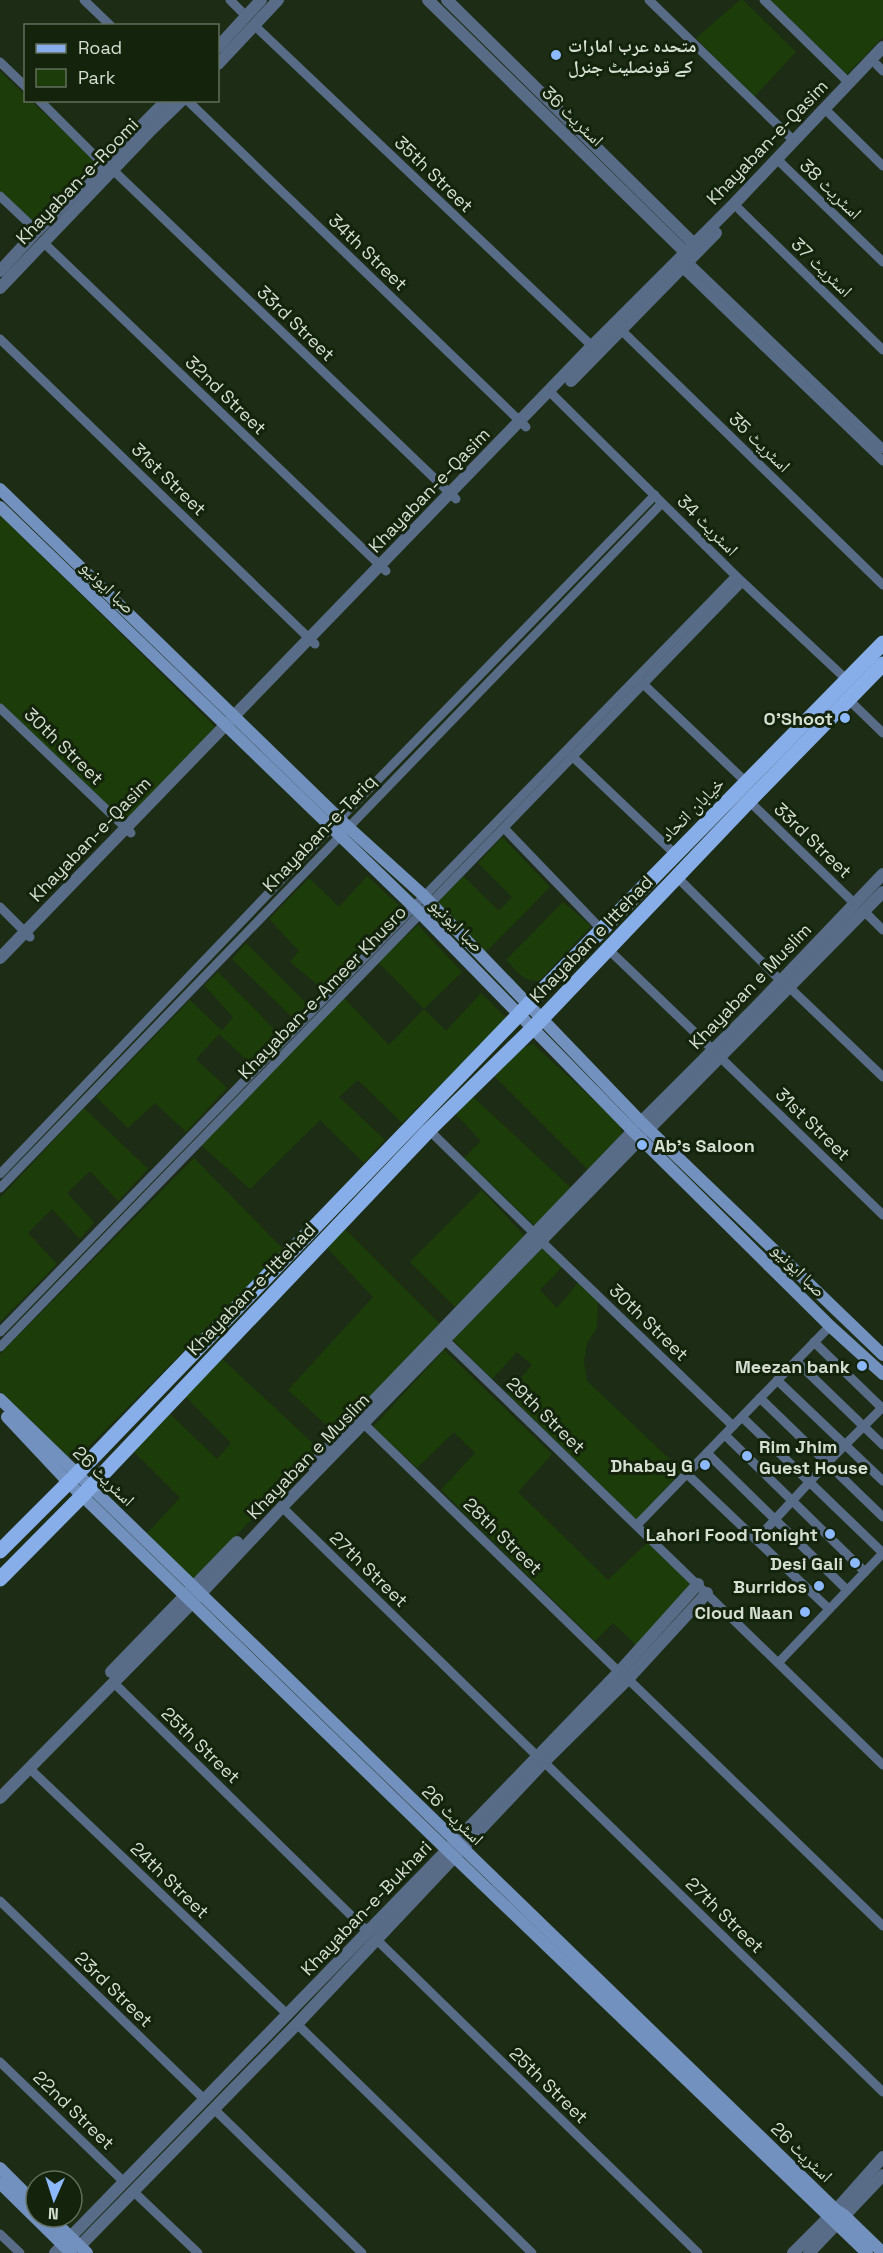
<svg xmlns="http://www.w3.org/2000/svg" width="883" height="2253" viewBox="0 0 883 2253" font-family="'Space Grotesk','Noto Naskh Arabic',sans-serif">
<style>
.green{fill:#1c3c09}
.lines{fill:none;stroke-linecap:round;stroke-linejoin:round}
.minor{stroke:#586b87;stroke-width:9}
.tertiary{stroke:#586b87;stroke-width:12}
.secondary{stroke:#7391be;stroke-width:12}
.primary{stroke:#88aee9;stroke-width:15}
.poi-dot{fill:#8cb9fc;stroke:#13230c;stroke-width:2}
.labels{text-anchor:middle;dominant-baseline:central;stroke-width:6;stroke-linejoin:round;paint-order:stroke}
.poi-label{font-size:18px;font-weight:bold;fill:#d5dfd1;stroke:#13230c;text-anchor:end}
.street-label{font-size:18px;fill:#d5dfd1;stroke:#13230c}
</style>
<rect width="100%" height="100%" fill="#1d2d15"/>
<!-- green -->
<g class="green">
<path d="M740 0H743L796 52 754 97 696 38Z"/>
<path d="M770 0H883V37L847 74Z"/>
<path d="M0 71 25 95 26 100 31 101 96 161 79 183 36 225 0 192Z"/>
<path d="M0 515 216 728 125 824 0 704Z"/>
<path d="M502 837 550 887 484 954 436 904 463 876 499 911 512 897 478 863Z"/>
<path d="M367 876 402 908 324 990 290 962 299 951 269 919 309 878 339 907Z"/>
<path d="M563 902 591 926 540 980C524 984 516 970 506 960Z"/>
<path d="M418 925 462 972 424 1009 446 1031 481 993 505 1017 504 1022 402 1123 358 1080 339 1097 385 1140 364 1163 320 1120 250 1189 201 1145 344 998 389 1045 424 1009 378 962Z"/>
<path d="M246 943 309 1006 295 1020 232 959Z"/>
<path d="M218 972 279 1034 250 1063 219 1034 196 1059 227 1088 186 1132 155 1103 128 1128 96 1097 190 1000 222 1031 233 1017 204 985Z"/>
<path d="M533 1044 620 1124 622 1136 588 1170 493 1075 522 1048Z"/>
<path d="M473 1097 571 1188 536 1227 464 1158 481 1141 454 1112Z"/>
<path d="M84 1108 148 1169 118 1201 90 1171 67 1193 94 1222 80 1239 52 1209 28 1233 57 1264 0 1322V1198Z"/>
<path d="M194 1158 284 1250 78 1457H68L0 1391V1354Z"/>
<path d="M482 1190 525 1237 457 1309 410 1262Z"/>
<path d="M344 1228 442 1326 335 1433 288 1390 373 1297 327 1248Z"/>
<path d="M543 1247 563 1266 540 1290 557 1308 578 1283 598 1300 597 1328 587 1343 584 1361 587 1381 682 1471 637 1520 507 1393 532 1365 517 1352 492 1379 453 1340Z"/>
<path d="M444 1350 552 1454 518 1492 608 1580 647 1543 693 1585 637 1646 613 1623 595 1641 441 1490 475 1453 454 1432 417 1468 373 1427Z"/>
<path d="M220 1357 320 1450 193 1579 147 1533 180 1498 132 1450 168 1412 217 1459 231 1443 185 1396Z"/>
</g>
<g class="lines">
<!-- minor -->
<g class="minor">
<path d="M84 0 111 26"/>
<path d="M230 0 246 16"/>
<path d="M649 0 793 140"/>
<path d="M764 0 849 83"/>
<path d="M254 25 592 346"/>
<path d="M0 62 26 87"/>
<path d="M877 65 883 71"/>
<path d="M39 100 104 165"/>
<path d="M187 100 526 427"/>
<path d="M830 114 883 166"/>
<path d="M781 163 883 262"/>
<path d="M113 170 456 499"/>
<path d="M0 196 37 231"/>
<path d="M739 209 883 350"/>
<path d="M43 242 386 571"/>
<path d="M684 258 883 449"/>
<path d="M679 265 883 461"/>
<path d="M616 325 883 585"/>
<path d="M0 339 315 644"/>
<path d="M550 392 736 576 846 679"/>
<path d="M638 679 746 782"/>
<path d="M848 699 883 733"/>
<path d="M0 708 131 833"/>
<path d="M572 756 675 854"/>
<path d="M749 801 854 903"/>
<path d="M504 828 602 930"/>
<path d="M677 877 781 981"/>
<path d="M0 907 30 937"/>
<path d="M864 911 883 930"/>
<path d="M608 949 713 1050"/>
<path d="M789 987 883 1077"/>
<path d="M720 1057 883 1215"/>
<path d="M429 1130 534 1233"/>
<path d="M0 1174 332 827 655 495"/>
<path d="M0 1188 662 503"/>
<path d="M541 1241 733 1426"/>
<path d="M0 1332 736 576"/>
<path d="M445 1340 883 1765"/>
<path d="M814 1342 882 1408"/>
<path d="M0 1347 742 582"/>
<path d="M796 1361 883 1445"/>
<path d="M777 1380 883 1481"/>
<path d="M760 1398 883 1517"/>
<path d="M742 1417 883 1553"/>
<path d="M364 1424 619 1672"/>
<path d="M725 1435 865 1572"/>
<path d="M707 1453 847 1590"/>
<path d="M687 1474 829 1609"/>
<path d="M282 1507 537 1756"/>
<path d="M637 1525 830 1326"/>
<path d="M757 1539 827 1463 883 1407"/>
<path d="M779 1662 883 1553"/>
<path d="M628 1679 883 1926"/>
<path d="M113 1682 368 1932"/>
<path d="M544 1762 883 2092"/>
<path d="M29 1768 288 2015"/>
<path d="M0 1901 205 2100"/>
<path d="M377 1940 698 2253"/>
<path d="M297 2024 532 2253"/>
<path d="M0 2062 124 2182"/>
<path d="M214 2109 362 2253"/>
<path d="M133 2191 198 2253"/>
<path d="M0 2234 20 2253"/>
</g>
<!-- tertiary -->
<g class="tertiary">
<path d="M428 0 691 258"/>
<path d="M447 0 698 248"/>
<path d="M218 47 261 0"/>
<path d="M218 64 278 0"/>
<path d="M0 271 37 231 167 100"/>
<path d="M0 288 149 132 182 100"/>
<path d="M571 381 716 233"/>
<path d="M0 958 592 346 734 204 883 47"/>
<path d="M641 1122 756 1007 883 874"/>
<path d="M649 1129 883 892"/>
<path d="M312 1465 633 1131"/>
<path d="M111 1672 237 1542"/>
<path d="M0 1798 193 1602 282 1507 641 1138"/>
<path d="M74 2252 297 2024 544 1762 628 1679 707 1593"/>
<path d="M55 2253 455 1842 619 1672 698 1584"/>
<path d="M793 2253 836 2210 883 2157"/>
<path d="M809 2253 883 2175"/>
</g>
<!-- secondary -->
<g class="secondary">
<path d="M0 489 348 827 423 895 641 1122 883 1355"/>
<path d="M0 507 421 914 633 1131 830 1326 883 1374"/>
<path d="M0 1399 836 2210 844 2215 883 2253"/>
<path d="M7 1417 68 1482 447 1850 867 2253"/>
<path d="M0 2168 36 2204"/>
<path d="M0 2183 71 2253"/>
<path d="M50 2217 87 2253"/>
</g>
<!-- primary -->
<g class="primary">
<path d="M0 1551 76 1475 529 1004 883 643"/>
<path d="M0 1579 82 1496 429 1130 533 1028 749 801 883 664"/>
</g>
</g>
<!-- markers -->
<g class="poi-dot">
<circle cx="556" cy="55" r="6"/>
<circle cx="845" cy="718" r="6"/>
<circle cx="642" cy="1145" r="6"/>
<circle cx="862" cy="1366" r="6"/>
<circle cx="747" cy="1456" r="6"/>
<circle cx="705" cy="1465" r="6"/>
<circle cx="830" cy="1534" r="6"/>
<circle cx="855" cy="1563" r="6"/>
<circle cx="819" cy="1586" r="6"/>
<circle cx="805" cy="1612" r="6"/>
</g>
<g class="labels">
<!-- poi labels -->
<g class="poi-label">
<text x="568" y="45" text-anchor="start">متحدہ عرب امارات<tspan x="568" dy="21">کے قونصلیٹ جنرل</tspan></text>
<text x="833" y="718">O'Shoot</text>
<text x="654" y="1145" text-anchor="start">Ab's Saloon</text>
<text x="850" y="1366">Meezan bank</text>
<text x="759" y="1446" text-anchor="start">Rim Jhim<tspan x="759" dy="21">Guest House</tspan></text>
<text x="693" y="1465">Dhabay G</text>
<text x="818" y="1534">Lahori Food Tonight</text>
<text x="843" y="1563">Desi Gali</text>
<text x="807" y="1586">Burridos</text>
<text x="793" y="1612">Cloud Naan</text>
</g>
<!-- street labels -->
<g class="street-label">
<text transform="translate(573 116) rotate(44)">اسٹریٹ 36</text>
<text transform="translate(767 142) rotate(-46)">Khayaban-e-Qasim</text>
<text transform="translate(434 174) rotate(44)">35th Street</text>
<text transform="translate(77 181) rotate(-46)">Khayaban-e-Roomi</text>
<text transform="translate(831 189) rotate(44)">اسٹریٹ 38</text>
<text transform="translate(368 252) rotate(44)">34th Street</text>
<text transform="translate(822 267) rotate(44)">اسٹریٹ 37</text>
<text transform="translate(296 323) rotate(44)">33rd Street</text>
<text transform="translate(226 395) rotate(44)">32nd Street</text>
<text transform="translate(760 442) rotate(44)">اسٹریٹ 35</text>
<text transform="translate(169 479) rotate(44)">31st Street</text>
<text transform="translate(429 490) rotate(-46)">Khayaban-e-Qasim</text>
<text transform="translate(708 525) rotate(45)">اسٹریٹ 34</text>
<text transform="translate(108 587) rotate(44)">صبا ایونیو</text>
<text transform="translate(64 746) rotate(44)">30th Street</text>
<text transform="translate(692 809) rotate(-45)">خیابان اتحاد</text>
<text transform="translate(319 833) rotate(-46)">Khayaban-e-Tariq</text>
<text transform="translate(90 839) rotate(-46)">Khayaban-e-Qasim</text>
<text transform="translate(813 840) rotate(44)">33rd Street</text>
<text transform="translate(457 925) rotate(45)">صبا ایونیو</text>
<text transform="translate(591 939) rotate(-46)">Khayaban e Ittehad</text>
<text transform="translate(750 986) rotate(-46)">Khayaban e Muslim</text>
<text transform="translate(322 992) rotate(-46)">Khayaban-e-Ameer Khusro</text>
<text transform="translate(813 1124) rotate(44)">31st Street</text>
<text transform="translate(799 1270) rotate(45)">صبا ایونیو</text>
<text transform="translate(251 1289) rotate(-46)">Khayaban-e-Ittehad</text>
<text transform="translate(649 1322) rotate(44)">30th Street</text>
<text transform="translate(546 1415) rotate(44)">29th Street</text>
<text transform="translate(308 1456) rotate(-46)">Khayaban e Muslim</text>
<text transform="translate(104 1476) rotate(44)">اسٹریٹ 26</text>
<text transform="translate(503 1536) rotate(44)">28th Street</text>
<text transform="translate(369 1569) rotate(44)">27th Street</text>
<text transform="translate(201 1745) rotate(44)">25th Street</text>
<text transform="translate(453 1815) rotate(44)">اسٹریٹ 26</text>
<text transform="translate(170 1880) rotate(44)">24th Street</text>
<text transform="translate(366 1908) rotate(-46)">Khayaban-e-Bukhari</text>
<text transform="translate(725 1915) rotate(44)">27th Street</text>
<text transform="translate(114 1989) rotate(44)">23rd Street</text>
<text transform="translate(549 2085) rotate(44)">25th Street</text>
<text transform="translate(74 2110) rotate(44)">22nd Street</text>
<text transform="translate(802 2152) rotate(44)">اسٹریٹ 26</text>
</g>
</g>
<!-- legend -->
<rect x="24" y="24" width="195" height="78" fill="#13230c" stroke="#616e5b" stroke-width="1.5"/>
<rect x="36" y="44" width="30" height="9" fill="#88aee9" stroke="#616e5b" stroke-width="1.5"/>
<text x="78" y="54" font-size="18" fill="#d5dfd1">Road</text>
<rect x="36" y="69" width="30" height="18" fill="#1c3c09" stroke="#616e5b" stroke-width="1.5"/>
<text x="78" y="84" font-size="18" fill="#d5dfd1">Park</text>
<!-- north arrow -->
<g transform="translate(54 2199) rotate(183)"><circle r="28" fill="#13230c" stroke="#616e5b" stroke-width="1.5"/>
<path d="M0-4.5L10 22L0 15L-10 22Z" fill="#8cb9fc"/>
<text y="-9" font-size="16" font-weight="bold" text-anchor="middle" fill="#d5dfd1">N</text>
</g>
</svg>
